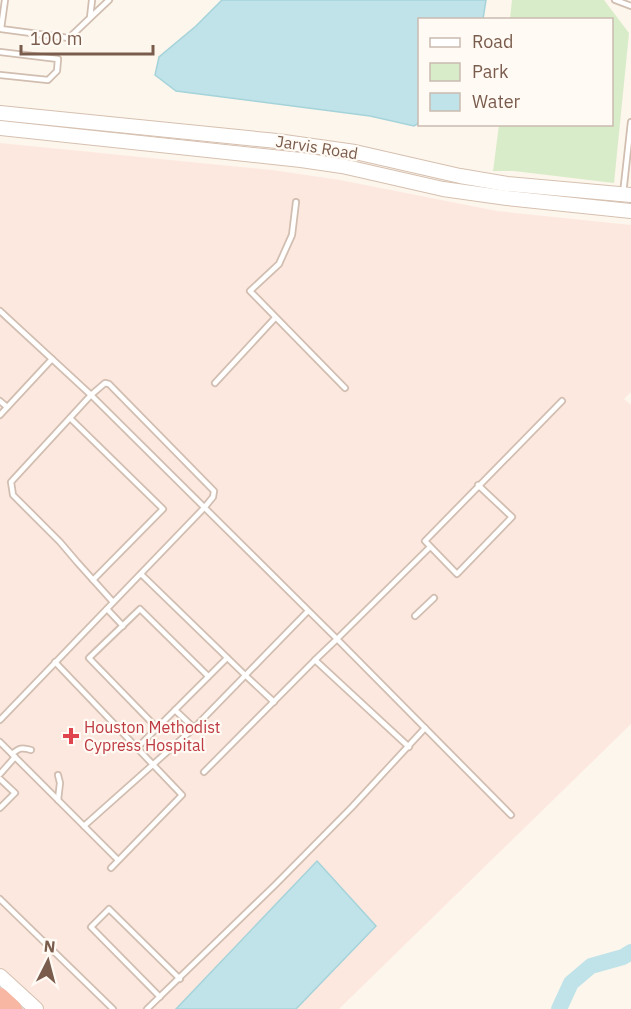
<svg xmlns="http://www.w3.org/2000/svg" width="631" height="1009" viewBox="0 0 631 1009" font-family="'IBM Plex Sans',sans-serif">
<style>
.commercial{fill:#fde8e0}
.green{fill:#d8ecc9}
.water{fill:#bfe3e8;stroke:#a5d3da;stroke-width:1.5}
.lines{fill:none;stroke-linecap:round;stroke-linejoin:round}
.river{stroke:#bfe3e8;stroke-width:16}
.lane-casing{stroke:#d1beb0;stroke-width:8}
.secondary-casing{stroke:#d6c0b0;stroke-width:16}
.highway-casing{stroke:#dad1cd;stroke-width:21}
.lane{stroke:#fff;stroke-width:4.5}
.secondary{stroke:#fff;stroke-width:14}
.highway{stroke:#f7b7a3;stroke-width:18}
.health-dot{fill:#e0444e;stroke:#fffaf3;stroke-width:2}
.labels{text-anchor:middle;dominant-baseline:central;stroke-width:4.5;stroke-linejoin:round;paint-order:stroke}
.street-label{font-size:16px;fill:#7a5c4d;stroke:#fffaf3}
.health-label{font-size:16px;fill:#be3a42;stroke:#fffaf3;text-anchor:start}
</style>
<rect width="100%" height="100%" fill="#fdf6ec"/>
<!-- commercial -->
<path class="commercial" d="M0 143 272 170 340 180 497 211 631 225V392L624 399 631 405V724L339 1009H43L0 967Z"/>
<!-- green -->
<path class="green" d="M512 0H604L629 33 614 183 514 171H493L499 125 612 124V20L510 19Z"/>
<!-- water -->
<g class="water">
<path d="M222 0H486L483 19 420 20 419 123 414 126 370 116 176 91 155 75 159 57 196 26Z"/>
<path d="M317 861 376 926 296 1009H176Z"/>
</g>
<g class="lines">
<!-- river -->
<path class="river" d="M559 1009 571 983 591 966 623 957 631 952"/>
<!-- lane casing -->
<g class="lane-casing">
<g id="lane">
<path d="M5 0 1 29 69 38 90 18 92 0"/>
<path d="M615 0 631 6"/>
<path d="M91 17 109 0"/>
<path d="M0 52 58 59 57 71 48 80 0 75"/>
<path d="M623 194 631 122"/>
<path d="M296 202 292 235 279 264 250 291 345 388"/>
<path d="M0 311 91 395 11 482 13 495 60 542 77 562 113 602"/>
<path d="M215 383 275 318"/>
<path d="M0 401 7 407"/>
<path d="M0 415 52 359"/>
<path d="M70 418 163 509 93 580"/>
<path d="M478 485 512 517 457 574 425 541 562 401"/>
<path d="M430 547 337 639 511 815"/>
<path d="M141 574 245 675 274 702"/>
<path d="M107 609 123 626"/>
<path d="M415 616 434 598"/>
<path d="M55 662 182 795 111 868"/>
<path d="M175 710 194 728"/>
<path d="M0 720 204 508 213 497 214 491 109 384 105 383 91 395C173 476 255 557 337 639L315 660 409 747"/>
<path d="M157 728 89 658 140 609 208 676"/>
<path d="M0 742 118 860"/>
<path d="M137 748 227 658"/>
<path d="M12 754C19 748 22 747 31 750"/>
<path d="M204 772 315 660"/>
<path d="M0 774 15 757"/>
<path d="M0 779 15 793 0 808"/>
<path d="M58 800 60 783 58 775"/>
<path d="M84 826 194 728 308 611"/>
<path d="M0 899 113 1009"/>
<path d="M160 997 91 927 109 909 180 979"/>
<path d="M147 1009 275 885 352 807 425 728"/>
</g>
</g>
<!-- secondary casing -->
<g class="secondary-casing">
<g id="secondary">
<path d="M0 113 277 141 355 152 460 176 507 184 631 195"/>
<path d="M0 128 301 160 342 166 443 189 507 198 631 211"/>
<path d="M0 976 36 1009"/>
</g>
</g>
<!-- highway casing -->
<g class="highway-casing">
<path id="highway" d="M0 997 13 1009"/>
</g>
<!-- lane -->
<use href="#lane" class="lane"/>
<!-- secondary -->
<use href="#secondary" class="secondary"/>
<!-- highway -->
<use href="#highway" class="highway"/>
</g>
<!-- markers -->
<path class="health-dot" d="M68 727h6v6h6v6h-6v6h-6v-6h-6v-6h6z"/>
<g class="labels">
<!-- street labels -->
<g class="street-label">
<text transform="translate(317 147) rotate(9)">Jarvis Road</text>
</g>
<!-- health labels -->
<g class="health-label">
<text x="84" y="727">Houston Methodist<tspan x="84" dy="18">Cypress Hospital</tspan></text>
</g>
</g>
<!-- legend -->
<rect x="418" y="18" width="195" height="108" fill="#fffaf3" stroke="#cabbb1" stroke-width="1.5"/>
<rect x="430" y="38" width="30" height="9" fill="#ffffff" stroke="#cabbb1" stroke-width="1.5"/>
<text x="472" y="48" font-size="18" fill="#7a5c4d">Road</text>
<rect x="430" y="63" width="30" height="18" fill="#d8ecc9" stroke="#cabbb1" stroke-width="1.5"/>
<text x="472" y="78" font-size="18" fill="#7a5c4d">Park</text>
<rect x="430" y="93" width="30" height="18" fill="#bfe3e8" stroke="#cabbb1" stroke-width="1.5"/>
<text x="472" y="108" font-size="18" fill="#7a5c4d">Water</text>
<!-- north arrow -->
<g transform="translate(48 961) rotate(6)" stroke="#fffaf3" stroke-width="4.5" paint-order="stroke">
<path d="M0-4.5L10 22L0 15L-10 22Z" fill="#7a5c4d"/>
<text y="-9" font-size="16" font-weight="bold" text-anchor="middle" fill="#7a5c4d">N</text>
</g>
<!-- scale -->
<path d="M21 45v9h132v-9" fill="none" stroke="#7a5c4d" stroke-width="3"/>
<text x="30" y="45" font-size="18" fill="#7a5c4d" stroke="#fffaf3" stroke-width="4.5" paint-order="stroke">100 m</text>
</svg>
